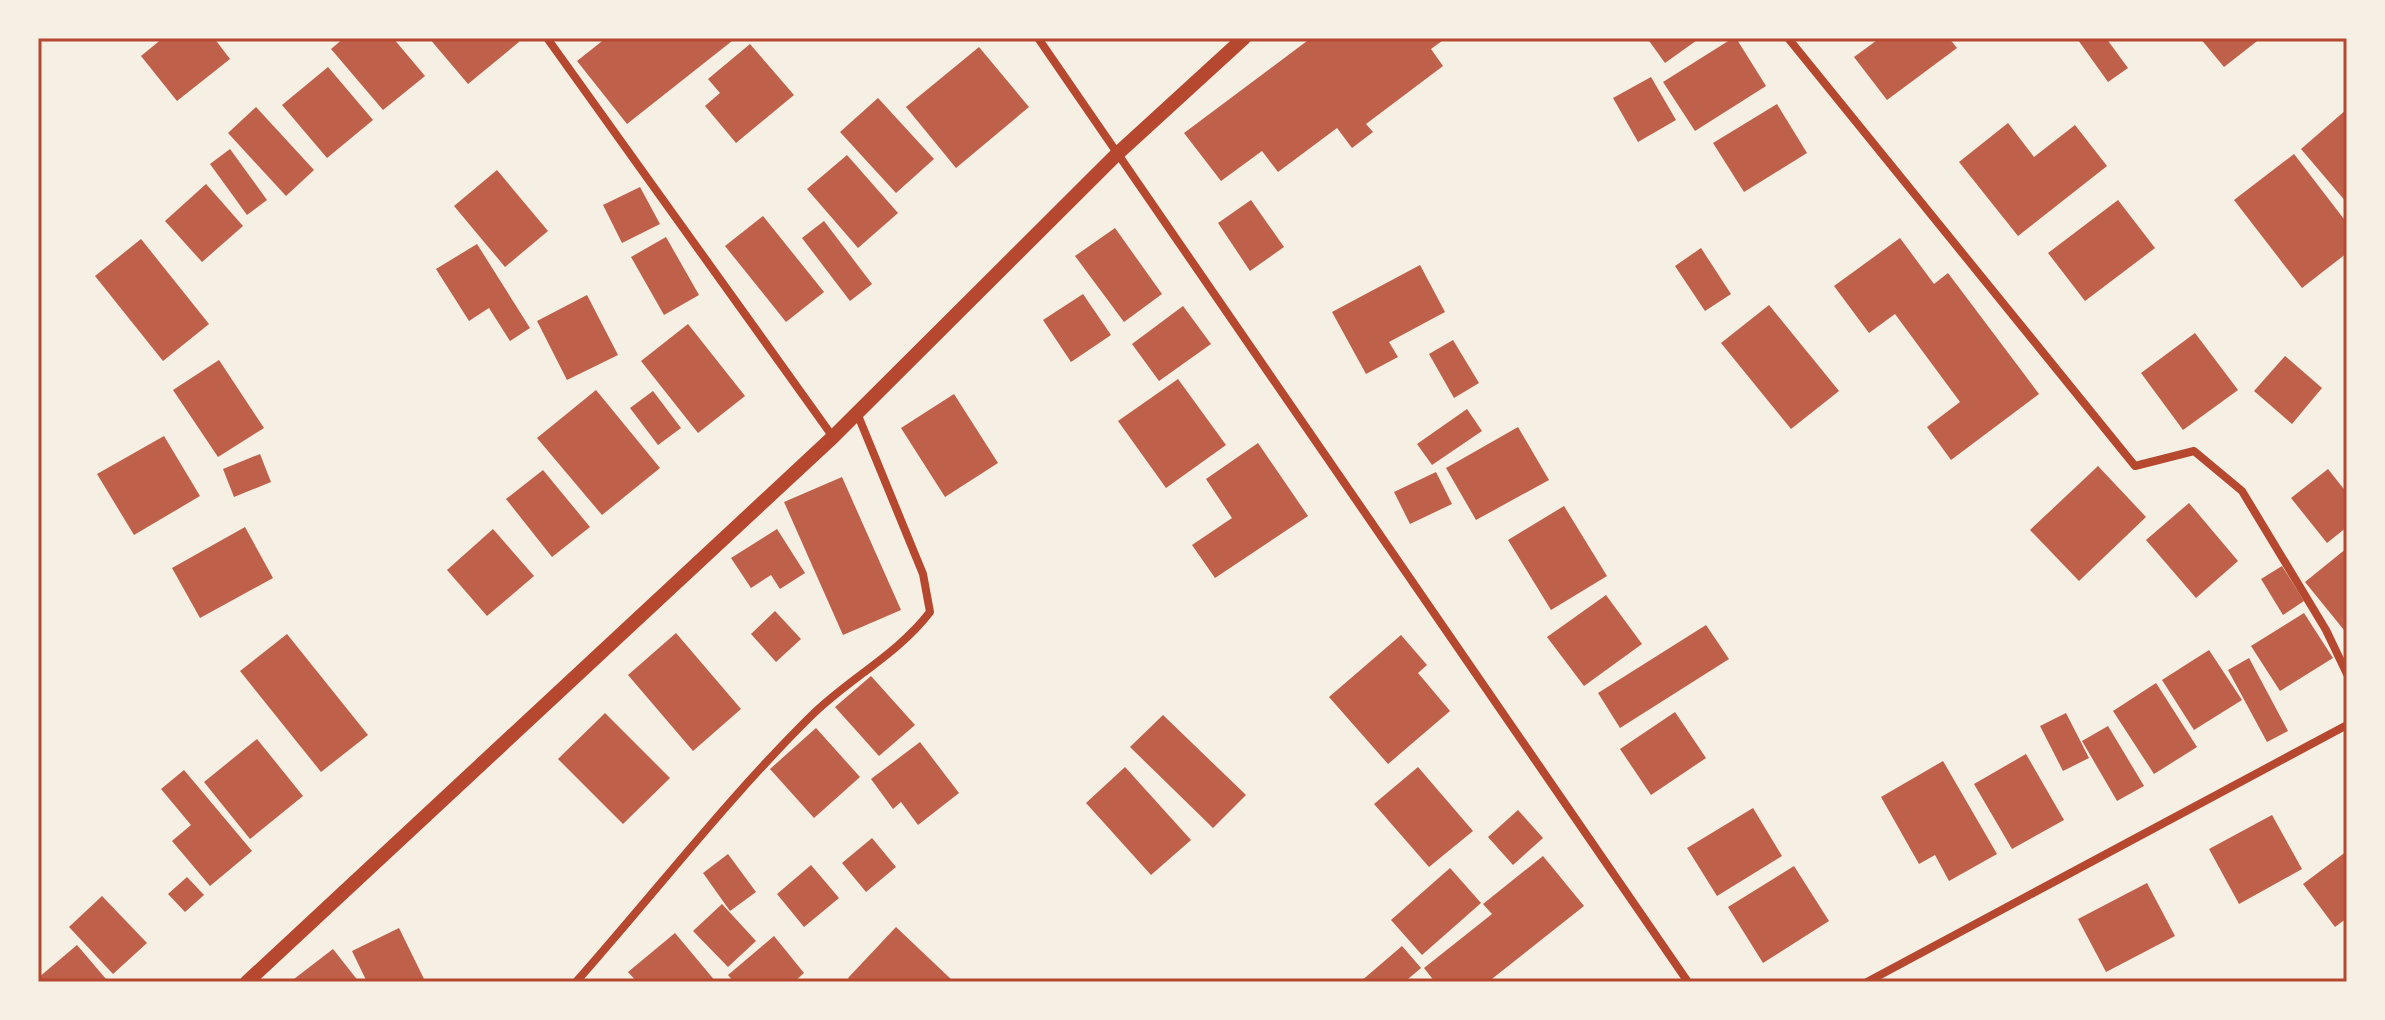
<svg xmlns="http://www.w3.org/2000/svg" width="2385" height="1020" viewBox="0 0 2385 1020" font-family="'Fira Sans',sans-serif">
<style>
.building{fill:#bf614a}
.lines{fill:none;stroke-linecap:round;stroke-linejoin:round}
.minor{stroke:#b5482f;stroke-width:8}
.tertiary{stroke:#b5482f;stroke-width:14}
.neatline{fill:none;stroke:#b5482f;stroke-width:3}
</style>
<rect width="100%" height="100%" fill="#f6efe4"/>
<!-- building -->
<g class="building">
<path d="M163 38H214L230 59 177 101 141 56Z"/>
<path d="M344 38H393L425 76 383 110 331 49Z"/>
<path d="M429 38H516L519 42 468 84Z"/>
<path d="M606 38H730L732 41 627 124 577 61Z"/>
<path d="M1311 38H1446L1431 49 1443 66 1366 124 1373 132 1352 148 1337 128 1278 172 1262 151 1221 181 1184 133Z"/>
<path d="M1647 38H1700L1665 63Z"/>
<path d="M1733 38H1736L1766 86 1695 131 1663 82Z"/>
<path d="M1880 38H1949L1957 48 1887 100 1854 57Z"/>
<path d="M2081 38H2106L2128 68 2108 82 2078 40Z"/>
<path d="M2200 38H2261L2224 67Z"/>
<path d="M750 44 794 95 736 143 705 106 720 93 708 79Z"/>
<path d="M979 47 1029 107 956 168 906 107Z"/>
<path d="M328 67 373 120 327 158 282 105Z"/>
<path d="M1651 77 1676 120 1638 142 1613 98Z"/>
<path d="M878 98 934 159 896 193 840 132Z"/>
<path d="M1777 104 1807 153 1744 192 1713 143Z"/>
<path d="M256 107 314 170 286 196 228 133Z"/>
<path d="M2347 109V203L2301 149Z"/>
<path d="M2008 123 2034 157 2075 125 2107 166 2018 236 1959 162Z"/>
<path d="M230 149 267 200 247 215 210 164Z"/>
<path d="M2294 154 2347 223V253L2302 288 2234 200Z"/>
<path d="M847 155 898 213 858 248 807 189Z"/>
<path d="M497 170 548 231 505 267 454 206Z"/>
<path d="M206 184 243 226 202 262 165 221Z"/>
<path d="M640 187 660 224 622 243 603 205Z"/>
<path d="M1251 200 1284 247 1250 271 1218 223Z"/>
<path d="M2118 200 2155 248 2085 301 2048 253Z"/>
<path d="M763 216 824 292 786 322 725 246Z"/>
<path d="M824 221 872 284 850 301 802 238Z"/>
<path d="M1115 228 1162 294 1124 322 1075 256Z"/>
<path d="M666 237 699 295 664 315 631 257Z"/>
<path d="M1900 238 1934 284 1948 273 2039 394 1951 460 1927 427 1960 402 1895 314 1869 333 1834 286Z"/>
<path d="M141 239 209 324 163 361 95 276Z"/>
<path d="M477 244 530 328 510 341 489 308 469 321 436 269Z"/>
<path d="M1701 248 1731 294 1705 311 1675 266Z"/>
<path d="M1420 265 1445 312 1389 342 1398 357 1366 374 1332 312Z"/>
<path d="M1083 294 1111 335 1071 362 1043 320Z"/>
<path d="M587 295 618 355 567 380 537 321Z"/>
<path d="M1769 305 1839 391 1791 429 1721 343Z"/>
<path d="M1183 306 1211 344 1159 381 1132 344Z"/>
<path d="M688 324 745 396 698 433 641 361Z"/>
<path d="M2195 333 2238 390 2183 430 2141 373Z"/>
<path d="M1453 340 1479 383 1454 398 1429 354Z"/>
<path d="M2285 356 2322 388 2292 424 2254 391Z"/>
<path d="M219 360 264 428 218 457 173 390Z"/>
<path d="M1178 379 1226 445 1166 488 1118 421Z"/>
<path d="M596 390 660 468 602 515 537 438Z"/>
<path d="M653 391 681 428 658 445 630 408Z"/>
<path d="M954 394 998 463 945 497 901 428Z"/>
<path d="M1467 409 1482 431 1432 465 1417 444Z"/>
<path d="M1518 427 1549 480 1476 520 1446 468Z"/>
<path d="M164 436 200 496 134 535 97 474Z"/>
<path d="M1258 443 1308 516 1215 578 1192 545 1232 518 1206 479Z"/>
<path d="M260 454 271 482 234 497 223 469Z"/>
<path d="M2098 466 2146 517 2079 581 2030 530Z"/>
<path d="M2328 469 2347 493V527L2327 543 2291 498Z"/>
<path d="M543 470 590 527 552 557 506 499Z"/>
<path d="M1436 472 1452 504 1410 524 1394 492Z"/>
<path d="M842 477 901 610 843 635 784 502Z"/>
<path d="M2189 503 2238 561 2196 598 2146 540Z"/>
<path d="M1564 506 1607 576 1551 610 1508 540Z"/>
<path d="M245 527 273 578 200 618 172 568Z"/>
<path d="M493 529 534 576 487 616 447 570Z"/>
<path d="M777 529 805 573 780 589 771 575 751 588 731 558Z"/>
<path d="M2347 548V627L2344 630 2305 582Z"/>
<path d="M2282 566 2304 601 2283 615 2261 579Z"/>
<path d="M1606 595 1642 644 1584 686 1547 637Z"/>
<path d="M775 611 801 639 776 662 751 634Z"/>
<path d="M2304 613 2333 658 2280 691 2251 646Z"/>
<path d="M1706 625 1729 659 1620 728 1598 693Z"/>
<path d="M676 633 741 709 693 751 628 675Z"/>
<path d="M287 634 368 735 321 772 240 671Z"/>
<path d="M1401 635 1427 665 1418 673 1450 711 1388 764 1329 697Z"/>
<path d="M2209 650 2242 700 2194 730 2162 680Z"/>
<path d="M2249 658 2288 731 2267 742 2228 670Z"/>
<path d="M871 676 915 725 879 756 835 707Z"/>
<path d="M2156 683 2197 747 2154 774 2113 711Z"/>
<path d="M1675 712 1706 758 1651 795 1620 749Z"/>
<path d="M605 713 670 778 623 824 558 759Z"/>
<path d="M2066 713 2089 758 2063 771 2040 726Z"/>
<path d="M1163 715 1246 795 1213 828 1130 747Z"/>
<path d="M2108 726 2144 786 2117 801 2082 741Z"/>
<path d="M816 728 860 777 814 818 770 769Z"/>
<path d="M257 739 303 796 250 839 204 782Z"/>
<path d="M920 742 959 793 918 825 901 802 893 809 871 779Z"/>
<path d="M2026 754 2064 820 2012 849 1974 784Z"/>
<path d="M1943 761 1997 854 1949 881 1935 855 1919 864 1881 797Z"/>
<path d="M1125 767 1191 840 1151 875 1086 803Z"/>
<path d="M1418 767 1473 831 1429 867 1374 804Z"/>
<path d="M184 770 252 851 210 886 172 841 191 825 161 789Z"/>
<path d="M1753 808 1782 856 1717 896 1687 848Z"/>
<path d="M1518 810 1543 838 1513 865 1488 837Z"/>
<path d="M2272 815 2302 869 2239 904 2209 849Z"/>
<path d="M872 838 896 867 866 892 842 863Z"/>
<path d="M2347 851V918L2335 927 2303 884Z"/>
<path d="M728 854 756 892 730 911 703 873Z"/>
<path d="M1543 856 1584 906 1488 982H1435L1424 968 1492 914 1483 904Z"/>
<path d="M811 865 839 898 804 927 777 894Z"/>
<path d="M1794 866 1829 921 1763 963 1728 907Z"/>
<path d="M1450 868 1481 903 1422 955 1391 920Z"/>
<path d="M187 877 204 895 185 912 168 894Z"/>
<path d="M2147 883 2175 936 2106 972 2078 919Z"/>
<path d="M102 896 147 943 113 974 69 927Z"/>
<path d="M722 904 756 941 728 967 693 931Z"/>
<path d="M896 927 954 982H852L848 978Z"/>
<path d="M399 928 425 981 367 982 352 951Z"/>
<path d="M675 933 716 982H637L628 972Z"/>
<path d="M774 936 804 973 794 982H734L728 975Z"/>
<path d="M77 945 106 979 103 982H38V978Z"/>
<path d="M1402 946 1421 968 1408 979 1410 982H1360Z"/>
<path d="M333 949 359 982H296L294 979Z"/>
</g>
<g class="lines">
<!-- minor -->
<g class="minor">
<path d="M547 38 833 437"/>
<path d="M1038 38 1688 982"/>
<path d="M1788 38 2135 466 2194 451 2242 491 2326 630 2347 674"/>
<path d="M576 982C654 894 727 799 811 716 848 679 897 655 930 612L923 574 857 413"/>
<path d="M1867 982 2347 725"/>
</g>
<!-- tertiary -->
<path class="tertiary" d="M247 982 833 437 1116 155 1244 38"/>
</g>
<!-- border -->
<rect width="2385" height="1020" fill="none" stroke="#f6efe4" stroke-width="80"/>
<rect x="40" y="40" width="2305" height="940" class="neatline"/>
</svg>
